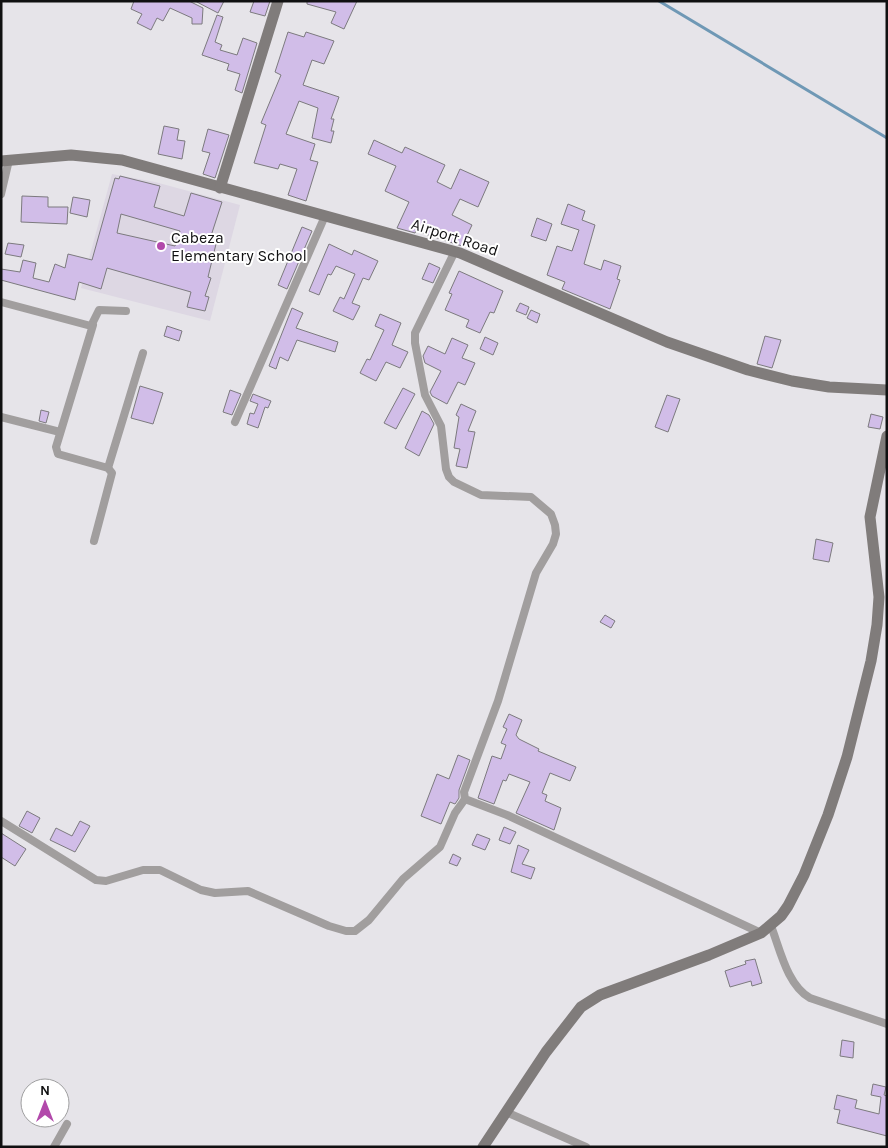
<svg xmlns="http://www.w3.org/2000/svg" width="888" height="1148" viewBox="0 0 888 1148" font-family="Karla,sans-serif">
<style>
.built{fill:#ddd7e3}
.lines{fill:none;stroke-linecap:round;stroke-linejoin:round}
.stream{stroke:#6f98b5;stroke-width:3}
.building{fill:#d1bde8;stroke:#7c7a7e;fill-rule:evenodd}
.street{stroke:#a19e9e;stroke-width:8}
.secondary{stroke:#807c7b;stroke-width:11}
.poi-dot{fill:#b249ab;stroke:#fff;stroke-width:2}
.labels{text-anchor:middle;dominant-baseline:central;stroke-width:4;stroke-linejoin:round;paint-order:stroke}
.poi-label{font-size:16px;fill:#101011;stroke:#fff;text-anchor:start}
.street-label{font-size:16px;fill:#101011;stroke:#fff}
</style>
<rect width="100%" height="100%" fill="#e6e4e9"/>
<!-- built -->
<path class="built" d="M112 174 155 182 240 205 210 321 81 288Z"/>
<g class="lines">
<!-- stream -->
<path class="stream" d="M659 1 887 138"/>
</g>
<!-- building -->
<g class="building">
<path d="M134 1H189L203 8 202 24H192V18L170 8 163 21 157 18 151 30 137 23 142 14 131 9Z"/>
<path d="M195 1H224L218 13Z"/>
<path d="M254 1H270L265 16 250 12Z"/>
<path d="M307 1H357L344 29 331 23 336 12 307 4Z"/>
<path d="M217 15 223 17 215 42 222 45 220 50 237 55 243 38 257 43 242 93 235 90 240 74 227 70 229 64 202 55Z"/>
<path d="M288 32 304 37 306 32 334 41 324 64 312 60 303 85 339 97 331 119H334L331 131H334L331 143 312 138 318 108 299 101 286 134 315 144 310 160 318 162 306 201 288 195 297 169 280 164 278 169 254 163 266 125 261 123 281 75 275 72Z"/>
<path d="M164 126 179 129 177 140 185 141 182 159 158 154Z"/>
<path d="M208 129 229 135 215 178 203 174 210 153 202 151Z"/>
<path d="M374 140 402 153 405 147 445 165 437 182 451 189 460 169 489 182 478 207 460 199 452 215 472 225 462 246 416 231 415 233 397 228 409 202 385 191 396 166 368 154Z"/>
<path d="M120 176 160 186 154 207 184 216 191 193 222 202 209 242 216 244 208 277 211 278 205 296 209 297 205 311 187 307 191 292 107 268 101 289 79 282 75 300 1 280V269L20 272 23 260 36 263 33 278 49 282 55 264 65 268 68 254 92 260 115 178 119 179ZM121 214 180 231 175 246 117 233Z"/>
<path d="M22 196 48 197V207H68L67 224 21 222Z"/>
<path d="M73 197 90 200 87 217 70 213Z"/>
<path d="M568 204 585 211 582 220 595 225 584 264 601 270 604 260 621 266 617 279 620 280 610 309 562 289 565 282 547 275 557 246 572 251 579 230 561 224Z"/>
<path d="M537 218 552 224 546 241 531 236Z"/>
<path d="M302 227 312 231 287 289 278 285Z"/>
<path d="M8 243 24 245 21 257 5 254Z"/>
<path d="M329 244 352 255 354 250 378 261 369 280 363 278 352 303 360 306 353 320 333 311 340 297 344 299 355 274 336 266 331 275 328 274 319 295 309 291Z"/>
<path d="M429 263 440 268 433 283 422 279Z"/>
<path d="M459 271 503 291 494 313 490 312 480 333 466 327 469 320 445 310 452 294 449 293Z"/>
<path d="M520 303 529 307 526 315 516 311Z"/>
<path d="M292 308 303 313 296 328 338 342 335 352 297 340 288 361 280 357 276 369 269 366Z"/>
<path d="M531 310 540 314 537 323 527 318Z"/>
<path d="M380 314 401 323 392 345 408 352 400 368 386 362 376 381 360 373 367 359 370 360 384 330 375 326Z"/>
<path d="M167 326 182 331 179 341 164 336Z"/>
<path d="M765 336 781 340 772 368 757 364Z"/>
<path d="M485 337 498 343 493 355 480 349Z"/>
<path d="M452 338 468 345 462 358 475 363 465 385 458 382 447 404 432 396 430 392 441 371 425 363 423 356 428 346 445 354Z"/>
<path d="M140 386 163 393 153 424 131 418Z"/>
<path d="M403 388 415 394 396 429 384 423Z"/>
<path d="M230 390 241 394 232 415 223 412Z"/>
<path d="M253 394 271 401 268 408 265 407 258 428 247 424 250 413 254 414 258 404 250 401Z"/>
<path d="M667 395 680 399 668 432 655 427Z"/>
<path d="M461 404 476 411 468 431 475 432 467 468 456 466 460 449 454 448 459 417 456 415Z"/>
<path d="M41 410 49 412 46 423 39 421Z"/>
<path d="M422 411 429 415 434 424 419 456 405 448Z"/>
<path d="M871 414 883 417 880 429 868 427Z"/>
<path d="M816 539 833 543 829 562 813 559Z"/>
<path d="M605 615 615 621 611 628 600 622Z"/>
<path d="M509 714 522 720 516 735 519 739 539 749 538 751 576 767 570 781 550 773 542 793 547 795 545 801 561 808 554 830 516 813 530 782 509 774 506 781 503 780 494 804 478 798 492 756 501 759 506 745 501 743 507 729 503 727Z"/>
<path d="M458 755 470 760 459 790V798L455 804 450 802 441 824 421 816 437 774 449 779Z"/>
<path d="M27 811 40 818 32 833 19 826Z"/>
<path d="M80 821 90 826 75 852 50 840 56 828 72 836Z"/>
<path d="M504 827 516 832 510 844 499 840Z"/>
<path d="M1 833 26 849 15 866 1 857Z"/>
<path d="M477 834 490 839 485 850 472 845Z"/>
<path d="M518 845 529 850 522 864 535 868 531 879 511 872Z"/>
<path d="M453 854 461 858 457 866 449 863Z"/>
<path d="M755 959 762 983 752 986 751 981 730 987 725 971 746 964 745 961Z"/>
<path d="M842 1040 854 1042 853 1058 840 1056Z"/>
<path d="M873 1084 886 1087 884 1095 887 1096V1136L837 1123 840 1110 834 1109 837 1095 857 1100 855 1108 879 1114 881 1097 871 1095Z"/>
</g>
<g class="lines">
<!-- street -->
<g class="street">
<path d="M1 194 9 160"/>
<path d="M455 251 415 333V343L425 395 441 426 446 469 449 477 454 482 481 495 531 497 551 514 555 525 556 534 553 544 536 573 498 701 464 792 465 799 507 815 761 933"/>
<path d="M1 302 91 326 99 310 126 311"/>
<path d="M93 325 56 447 58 454 108 468 112 473 94 541"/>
<path d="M1 417 60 432"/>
<path d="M235 422 325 216"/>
<path d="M108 468 143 353"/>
<path d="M1 821 96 880 106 881 143 870H160L201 890 215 893 248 891 329 926 346 931H355L369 920 403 879 440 847 455 813 465 799"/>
<path d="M771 926C780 949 787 985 810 998L887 1024"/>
<path d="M506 1112 586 1147"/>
<path d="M54 1147 67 1124"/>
</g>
<!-- secondary -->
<g class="secondary">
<path d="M1 161 71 155 122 160 460 253 667 342 748 370 792 381 829 387 887 390"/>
<path d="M220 188 278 1"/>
<path d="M483 1147 546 1052 581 1007 600 995 709 955 761 933 781 916 788 906 804 875 828 815 847 757 871 661 877 625 879 597 870 517 887 436"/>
</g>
</g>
<!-- markers -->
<circle class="poi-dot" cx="161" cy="246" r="5"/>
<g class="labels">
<!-- poi labels -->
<g class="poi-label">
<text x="171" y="237">Cabeza<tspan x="171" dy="18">Elementary School</tspan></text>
</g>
<!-- street labels -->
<g class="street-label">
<text transform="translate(455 237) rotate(18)">Airport Road</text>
</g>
</g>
<!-- border -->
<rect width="888" height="1148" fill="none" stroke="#101011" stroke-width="5"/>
<!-- north arrow -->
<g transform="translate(45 1103)"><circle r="24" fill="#ffffff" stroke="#9f9fa0"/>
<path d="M0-4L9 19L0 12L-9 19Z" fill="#b249ab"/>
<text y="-8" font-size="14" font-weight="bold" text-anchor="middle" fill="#101011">N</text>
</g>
</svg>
